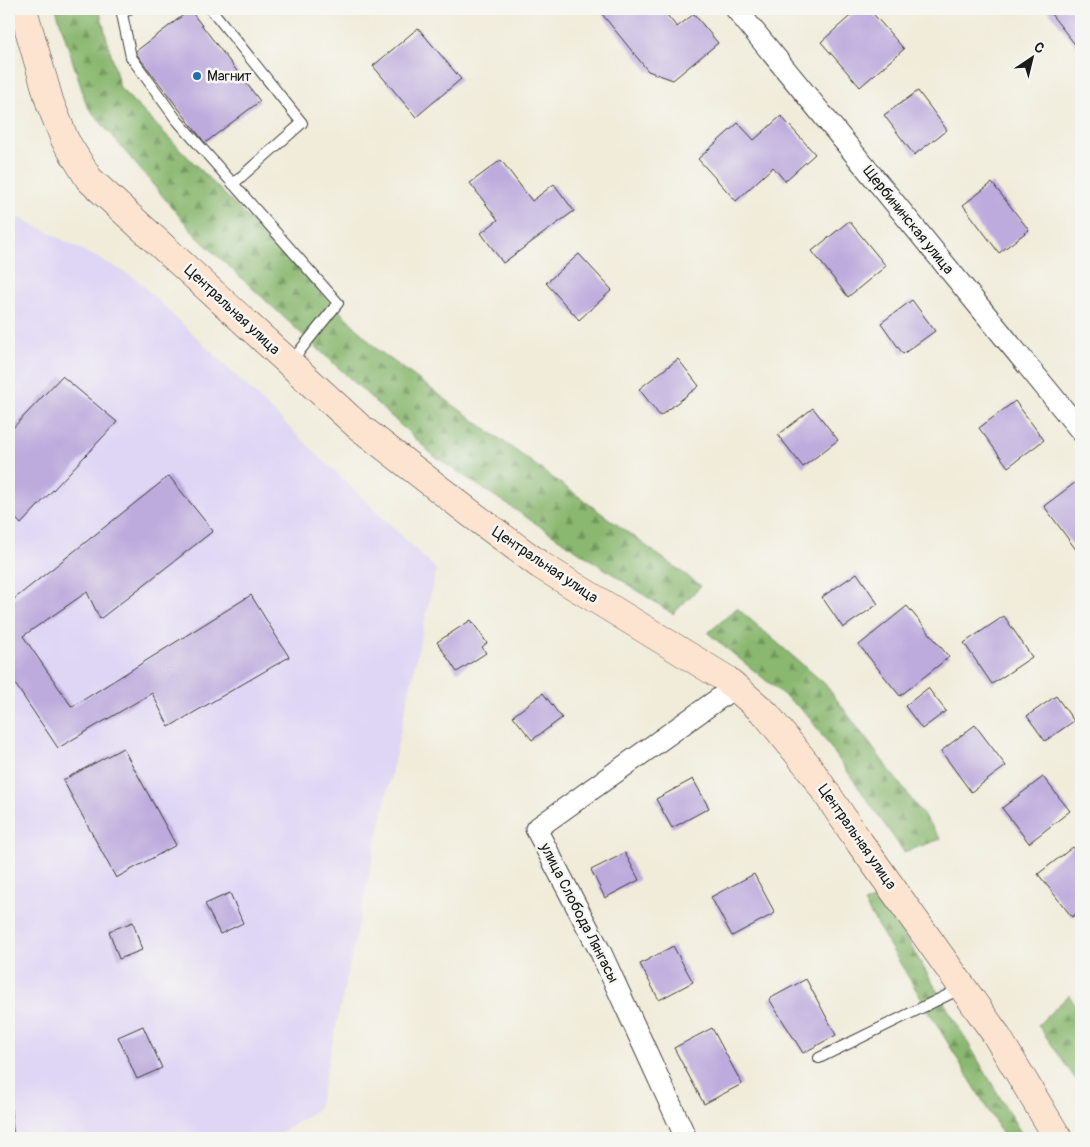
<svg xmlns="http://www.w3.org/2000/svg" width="1090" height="1147" viewBox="0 0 1090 1147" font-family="Pangolin,sans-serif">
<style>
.built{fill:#dfd5f5}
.forest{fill:url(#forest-firs);stroke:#536a46}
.building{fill:#bdabdd}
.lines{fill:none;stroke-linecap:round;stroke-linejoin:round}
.lane-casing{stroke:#3c3b38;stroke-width:12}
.street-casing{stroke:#3c3b38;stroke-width:23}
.secondary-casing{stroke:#3c3b38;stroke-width:29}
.lane{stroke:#fff;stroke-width:10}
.street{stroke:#fff;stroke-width:21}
.secondary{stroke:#fde4d0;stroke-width:28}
.poi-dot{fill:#1f6fb2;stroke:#f6f6f2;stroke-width:2}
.labels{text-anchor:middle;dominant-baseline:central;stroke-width:5;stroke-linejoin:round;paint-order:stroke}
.poi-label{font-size:15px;fill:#1c1c1c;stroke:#f6f6f2;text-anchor:start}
.street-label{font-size:15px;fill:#1c1c1c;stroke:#f6f6f2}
</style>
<defs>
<pattern id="forest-firs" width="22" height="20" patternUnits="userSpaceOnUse" patternTransform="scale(1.25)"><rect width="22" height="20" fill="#8ab870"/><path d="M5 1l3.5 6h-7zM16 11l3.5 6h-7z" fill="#70955b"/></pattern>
</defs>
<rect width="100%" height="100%" fill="#f6f6f2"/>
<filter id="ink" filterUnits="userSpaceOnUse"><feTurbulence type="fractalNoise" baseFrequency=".02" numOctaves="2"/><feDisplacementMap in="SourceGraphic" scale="10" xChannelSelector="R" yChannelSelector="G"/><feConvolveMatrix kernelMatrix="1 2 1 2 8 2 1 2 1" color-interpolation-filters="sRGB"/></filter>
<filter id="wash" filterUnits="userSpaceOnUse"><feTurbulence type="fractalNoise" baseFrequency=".0096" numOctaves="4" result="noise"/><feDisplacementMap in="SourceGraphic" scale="20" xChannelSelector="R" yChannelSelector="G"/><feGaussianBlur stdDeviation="1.12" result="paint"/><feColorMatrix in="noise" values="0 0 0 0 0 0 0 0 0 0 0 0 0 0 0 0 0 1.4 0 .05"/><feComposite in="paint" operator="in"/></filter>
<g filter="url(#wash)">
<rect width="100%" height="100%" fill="#f1ecda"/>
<!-- built -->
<path class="built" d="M9 216 23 219 134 277 436 569 318 1109 273 1138H9Z"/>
<!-- forest -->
<g class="forest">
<path d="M56 9H99L120 88 378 350 701 586 673 614 434 456 197 237 87 106Z"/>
<path d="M737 608 825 684 941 839 904 852 807 714 708 633Z"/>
<path d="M882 897 1024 1138H1005L864 903Z"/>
<path d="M1069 995 1081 1014V1087L1038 1025Z"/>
</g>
<g id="blocks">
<!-- building -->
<g class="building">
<path d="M608 9H675L667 15 677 27 694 14 718 43 673 80 648 71 602 14Z"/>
<path d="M858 9H869L904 49 860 87 821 42Z"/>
<path d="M1047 9H1081V52Z"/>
<path d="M190 10 260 101 205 143 135 52Z"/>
<path d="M418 28 461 79 416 117 373 66Z"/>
<path d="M918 91 947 130 914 155 884 115Z"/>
<path d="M781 116 815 154 785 181 773 167 736 201 698 159 738 123 754 140Z"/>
<path d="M501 160 532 201 554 184 574 211 503 263 481 233 498 220 470 183Z"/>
<path d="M992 183 1029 230 999 253 963 205Z"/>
<path d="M849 221 886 266 848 297 812 251Z"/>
<path d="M579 254 612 290 579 320 546 283Z"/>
<path d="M912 300 935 331 903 354 881 323Z"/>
<path d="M678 359 699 386 660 416 639 389Z"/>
<path d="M62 376 117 422 21 524 9 511V432Z"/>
<path d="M1015 401 1044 440 1008 467 979 428Z"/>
<path d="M813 408 838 440 803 467 778 435Z"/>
<path d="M169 476 213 531 100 619 87 592 23 636 72 707 251 595 289 657 169 727 152 693 58 748 9 675V603Z"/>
<path d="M1076 482 1081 489V548L1077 551 1044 506Z"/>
<path d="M857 573 878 604 843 628 822 597Z"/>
<path d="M907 606 949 657 900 696 859 645Z"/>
<path d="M1004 616 1032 657 992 684 964 643Z"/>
<path d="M471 620 487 643 482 647 486 653 457 672 437 642Z"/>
<path d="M928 688 946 711 922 729 905 706Z"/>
<path d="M543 693 562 718 532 740 513 716Z"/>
<path d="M1056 696 1074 721 1045 741 1027 716Z"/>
<path d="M975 725 1006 766 971 792 941 751Z"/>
<path d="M123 748 176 845 116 878 63 780Z"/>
<path d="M1043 777 1070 811 1029 843 1002 808Z"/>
<path d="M693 779 709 808 672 828 656 799Z"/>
<path d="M1073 847 1081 857V910L1072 917 1038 874Z"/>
<path d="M625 853 639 880 605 898 591 870Z"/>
<path d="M754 874 775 913 732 936 711 897Z"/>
<path d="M230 893 243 923 220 934 205 904Z"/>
<path d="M133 922 142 950 119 959 109 931Z"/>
<path d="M673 946 693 982 659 1000 640 964Z"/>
<path d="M806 979 836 1035 803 1053 769 999Z"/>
<path d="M143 1026 162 1068 137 1079 118 1037Z"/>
<path d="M712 1028 742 1084 704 1104 674 1048Z"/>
<path d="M9 1103H10L14 1138H9Z"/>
</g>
</g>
</g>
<g filter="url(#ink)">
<use href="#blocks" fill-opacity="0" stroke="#3c3b38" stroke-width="1"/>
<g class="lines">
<!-- lane casing -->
<g class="lane-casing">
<g id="lane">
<path d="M129 9 122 14 131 57 176 119 338 303 290 363"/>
<path d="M211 9 302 123 233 184"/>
<path d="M819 1058 962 988"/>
</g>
</g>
<!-- street casing -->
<g class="street-casing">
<g id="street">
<path d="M736 9 1081 431"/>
<path d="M686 1138 601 953 536 829 735 687"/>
</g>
</g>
<!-- secondary casing -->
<g class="secondary-casing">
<path id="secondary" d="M23 9 50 103 65 140 89 179 358 426 470 513 540 565 726 679 766 714 808 766 860 843 995 1033 1058 1138"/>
</g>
<!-- lane -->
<use href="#lane" class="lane"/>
<!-- street -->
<use href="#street" class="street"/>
<!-- secondary -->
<use href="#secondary" class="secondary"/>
</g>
</g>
<!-- markers -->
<circle class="poi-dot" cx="197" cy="76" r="5"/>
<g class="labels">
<!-- poi labels -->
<g class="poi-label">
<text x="207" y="76">Магнит</text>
</g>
<!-- street labels -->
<g class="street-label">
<text transform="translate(908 220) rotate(51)">Щербининская улица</text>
<text transform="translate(232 310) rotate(43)">Центральная улица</text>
<text transform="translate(545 565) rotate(34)">Центральная улица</text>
<text transform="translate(857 837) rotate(55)">Центральная улица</text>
<text transform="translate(579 913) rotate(63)">улица Слобода Лянгасы</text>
</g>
</g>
<!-- margin -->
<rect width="1090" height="1147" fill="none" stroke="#f6f6f2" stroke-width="30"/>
<!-- north arrow -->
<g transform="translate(1032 58) rotate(35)" stroke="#f6f6f2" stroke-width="4" paint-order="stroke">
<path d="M0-4L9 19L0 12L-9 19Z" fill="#1c1c1c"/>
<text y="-8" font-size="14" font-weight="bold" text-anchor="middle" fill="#1c1c1c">С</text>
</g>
</svg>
